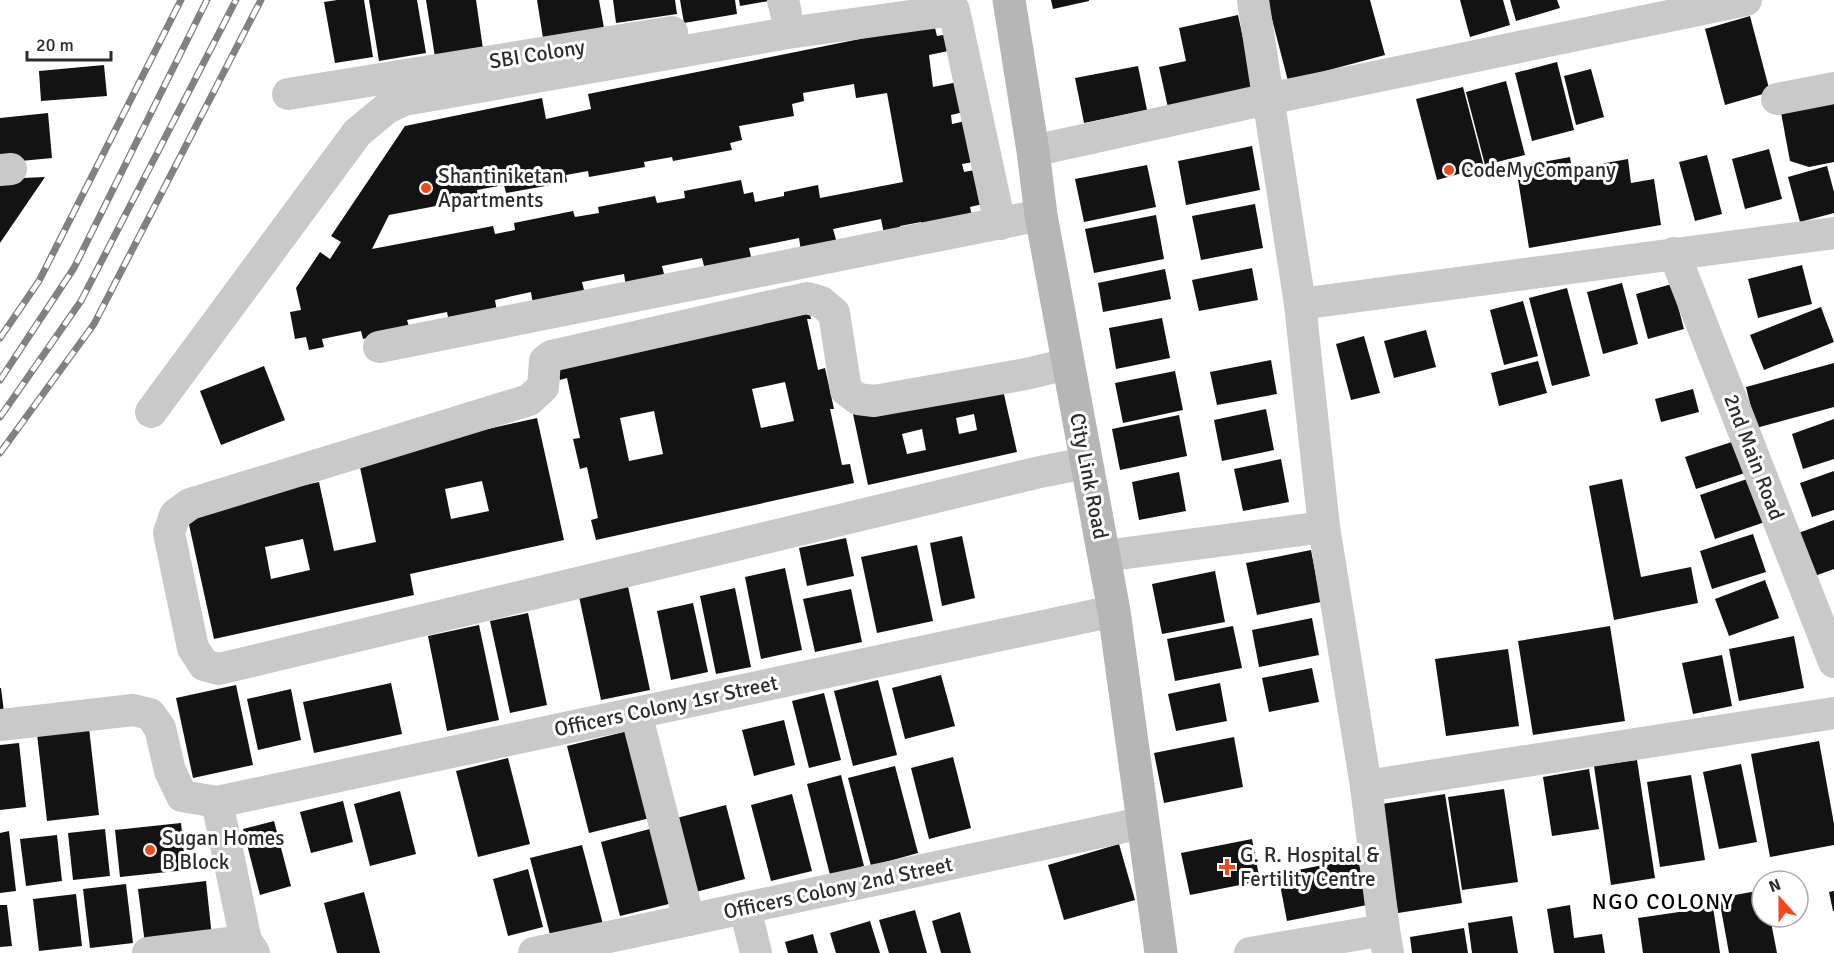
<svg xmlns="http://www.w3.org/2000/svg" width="1834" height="953" viewBox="0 0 1834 953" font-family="Signika,sans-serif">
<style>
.building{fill:#131313;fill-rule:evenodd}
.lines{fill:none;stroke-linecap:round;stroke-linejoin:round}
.street{stroke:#c9c9c9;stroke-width:32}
.secondary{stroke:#b6b6b6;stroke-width:33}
.rail-casing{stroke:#818181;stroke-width:7}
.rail{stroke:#fff;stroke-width:4.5;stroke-dasharray:14;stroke-linecap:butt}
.poi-dot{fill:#f6471b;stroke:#fff;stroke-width:2}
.labels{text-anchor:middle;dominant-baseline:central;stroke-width:6;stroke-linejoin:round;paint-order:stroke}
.street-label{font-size:21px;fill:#2c2c2c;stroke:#fff}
.poi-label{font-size:21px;fill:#2c2c2c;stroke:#fff;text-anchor:start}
.neighbourhood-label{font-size:22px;letter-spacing:1.5px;fill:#000;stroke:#fff}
</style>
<rect width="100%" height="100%" fill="#fff"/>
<!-- building -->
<g class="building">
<path d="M337 0H364L373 57 335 63 324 2Z"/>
<path d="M369 0H417L426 53 379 61Z"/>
<path d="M426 0H476L483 49 435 57Z"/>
<path d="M537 0H599L604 28 543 38Z"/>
<path d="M613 0H675L677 14 616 23Z"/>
<path d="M680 0H735L737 14 684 23Z"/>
<path d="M739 0H769V1L740 6Z"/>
<path d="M1051 0H1089V1L1053 9Z"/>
<path d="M1267 0H1370L1385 55 1288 81Z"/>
<path d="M1460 0H1503L1510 25 1470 37Z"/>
<path d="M1510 0H1557L1560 8 1516 21Z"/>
<path d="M1238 15 1255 93 1169 112 1159 67 1186 61 1179 28Z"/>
<path d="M1750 16 1770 92 1725 105 1705 29Z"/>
<path d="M934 24 937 36 949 34 953 50 929 55 933 87 963 81 968 111 951 115 952 124 970 120 979 161 962 164 964 172 980 169 987 203 970 207 972 216 922 226 921 222 900 226 901 230 884 234 881 219 833 229 837 243 801 251 799 238 749 248 752 261 705 270 702 258 662 266 665 278 626 286 624 274 582 282 585 294 533 305 531 292 495 300 497 312 449 322 447 312 407 320 410 330 363 339 361 331 322 339 324 347 309 350 306 337 295 339 290 312 301 310 296 288 320 252 330 259 341 242 331 236 405 126 542 98 546 119 591 109 588 94ZM854 84 856 98 887 93 903 182 820 198 818 185 784 192V196L755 202 753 192 744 194 741 180 684 191 685 198 657 203 655 196 598 207 599 213 575 217 573 211 514 223 515 230 495 234 493 226 372 249 389 215 478 198 477 190 504 185 506 193 567 182 566 175 588 171 589 177 645 167 644 162 672 157 673 161 732 150 730 143 742 140 739 126 794 116 792 104 804 101 803 93Z"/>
<path d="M1557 62 1574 130 1532 141 1515 73Z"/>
<path d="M104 65 107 96 41 101 39 71Z"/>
<path d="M1138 66 1147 110 1084 123 1075 78Z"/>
<path d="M1591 69 1604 117 1576 125 1564 76Z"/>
<path d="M1506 81 1525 155 1485 165 1466 92Z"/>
<path d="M1463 87 1484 167 1437 180 1416 99Z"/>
<path d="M1834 91V162L1809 167 1790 161 1779 102Z"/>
<path d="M48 113 52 158 0 163V118Z"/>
<path d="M1252 146 1260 190 1186 205 1178 161Z"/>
<path d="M1769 149 1782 199 1745 209 1732 159Z"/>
<path d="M1707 155 1722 214 1695 221 1679 162Z"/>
<path d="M1570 157 1572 169 1628 159 1631 183 1654 179 1661 225 1529 248 1516 167Z"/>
<path d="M1147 165 1156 207 1084 222 1075 179Z"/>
<path d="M1827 166 1834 192V213L1800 222 1788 177Z"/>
<path d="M45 177 0 243V179Z"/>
<path d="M1255 204 1263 248 1201 260 1192 216Z"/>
<path d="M1156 215 1164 259 1094 273 1085 229Z"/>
<path d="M1802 265 1812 304 1758 318 1748 279Z"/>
<path d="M1252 268 1258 300 1199 311 1192 280Z"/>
<path d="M1165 269 1171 299 1103 312 1098 283Z"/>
<path d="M1622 283 1638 344 1603 354 1587 292Z"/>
<path d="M1672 284 1684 329 1648 339 1636 294Z"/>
<path d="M1567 288 1590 376 1552 386 1529 298Z"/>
<path d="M1523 301 1538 356 1504 365 1490 310Z"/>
<path d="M808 304 811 319H807L818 370 825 368 834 409H830L842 465 850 464 854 483 596 540 591 520 598 518 587 467 580 469 573 439 580 438 567 378 560 380 555 360ZM785 382 794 421 761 428 752 389ZM654 411 663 454 629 461 620 418Z"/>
<path d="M1821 307 1834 342 1764 370 1750 335Z"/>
<path d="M1162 318 1170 358 1116 369 1109 328Z"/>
<path d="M1426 330 1436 367 1394 378 1384 341Z"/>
<path d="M1364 336 1380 393 1351 400 1336 344Z"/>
<path d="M1271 360 1277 394 1217 405 1210 372Z"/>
<path d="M1538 361 1547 393 1499 406 1491 373Z"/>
<path d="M1834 363V407L1756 428 1746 387Z"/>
<path d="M264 366 285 420 221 445 200 391Z"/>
<path d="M1175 371 1183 410 1123 423 1115 383Z"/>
<path d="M1001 381 1017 452 868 485 853 414ZM974 414 977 430 959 434 956 418ZM922 429 926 450 907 454 902 434Z"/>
<path d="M1693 389 1699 412 1661 422 1655 399Z"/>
<path d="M1266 409 1274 450 1222 461 1214 420Z"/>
<path d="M1179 415 1187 456 1120 470 1112 429Z"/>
<path d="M537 418 564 540 410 574 414 595 214 639 186 511 319 482 334 551 376 542 358 458ZM482 481 489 511 451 519 445 489ZM303 539 310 570 271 579 265 547Z"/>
<path d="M1834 419V459L1803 469 1792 434Z"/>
<path d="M1738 440 1748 472 1696 489 1685 457Z"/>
<path d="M1281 459 1289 502 1243 511 1234 469Z"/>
<path d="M1834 471V510L1812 517 1800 483Z"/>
<path d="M1179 472 1186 511 1139 520 1132 482Z"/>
<path d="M1753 477 1768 521 1715 539 1700 495Z"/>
<path d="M1622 479 1641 577 1691 567 1698 603 1614 620 1589 486Z"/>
<path d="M1834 520V569L1809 578 1793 535Z"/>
<path d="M1753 534 1766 572 1712 589 1700 551Z"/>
<path d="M962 536 975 598 942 606 930 543Z"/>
<path d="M846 538 854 576 807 586 799 548Z"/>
<path d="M917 545 933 621 877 633 861 557Z"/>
<path d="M1311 550 1321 602 1257 615 1246 563Z"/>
<path d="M785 568 802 650 761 659 745 577Z"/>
<path d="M1215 571 1225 622 1162 634 1152 584Z"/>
<path d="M626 577 650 690 601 700 577 587Z"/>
<path d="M1765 580 1779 618 1729 636 1715 599Z"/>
<path d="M735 588 751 667 716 674 700 596Z"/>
<path d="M851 589 862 642 815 652 803 599Z"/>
<path d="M693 603 708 672 671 680 657 611Z"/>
<path d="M528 613 547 705 510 713 490 621Z"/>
<path d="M1312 618 1319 655 1259 667 1252 630Z"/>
<path d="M479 625 499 720 447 731 428 636Z"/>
<path d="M1233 626 1242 668 1175 681 1167 639Z"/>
<path d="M1610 626 1625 721 1533 735 1518 641Z"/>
<path d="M1794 636 1804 688 1739 701 1729 649Z"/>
<path d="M1508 649 1519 726 1446 736 1435 659Z"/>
<path d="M1722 655 1732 706 1693 714 1682 663Z"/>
<path d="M1312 668 1319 702 1269 712 1262 678Z"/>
<path d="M941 675 955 726 905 739 892 688Z"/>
<path d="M878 680 897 755 853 766 834 691Z"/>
<path d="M391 683 402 734 314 753 303 702Z"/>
<path d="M1220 683 1227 721 1176 731 1168 694Z"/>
<path d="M236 685 253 765 193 778 176 698Z"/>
<path d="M0 688H1L4 712 0 713Z"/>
<path d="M291 689 301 740 258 750 247 699Z"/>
<path d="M824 693 841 760 809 768 792 701Z"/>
<path d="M784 720 795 765 754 776 742 730Z"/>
<path d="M89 728 99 815 47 821 37 734Z"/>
<path d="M628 731 650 818 589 833 567 746Z"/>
<path d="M1234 737 1243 787 1164 803 1154 753Z"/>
<path d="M1819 741 1834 824V845L1770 857 1751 754Z"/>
<path d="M19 743 26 807 0 810V745Z"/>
<path d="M953 757 971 828 929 839 911 768Z"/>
<path d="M508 758 530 844 478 857 456 771Z"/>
<path d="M1637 760 1655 878 1611 885 1594 766Z"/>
<path d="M1741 764 1757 842 1719 849 1703 772Z"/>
<path d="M895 766 918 853 871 866 848 778Z"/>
<path d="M1589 769 1599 829 1552 836 1543 777Z"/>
<path d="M841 775 864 866 830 875 807 784Z"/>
<path d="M1691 775 1705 860 1660 867 1647 782Z"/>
<path d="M1504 789 1518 882 1462 890 1448 797Z"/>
<path d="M400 791 416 854 370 866 354 804Z"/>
<path d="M792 794 812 871 771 881 751 805Z"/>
<path d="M1445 794 1462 903 1398 913 1382 804Z"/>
<path d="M343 801 353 842 311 853 300 812Z"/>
<path d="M726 805 745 879 692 893 673 819Z"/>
<path d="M274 821 291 886 260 895 243 829Z"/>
<path d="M181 823 186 870 120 877 115 830Z"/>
<path d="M657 827 677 902 620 916 601 842Z"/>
<path d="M105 829 110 876 73 880 68 833Z"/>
<path d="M9 831 16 891 0 893V833Z"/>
<path d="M57 835 62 881 26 886 20 839Z"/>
<path d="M1252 839 1260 881 1190 895 1181 853Z"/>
<path d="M1119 844 1135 900 1064 920 1048 865Z"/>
<path d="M582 845 604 928 552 942 530 858Z"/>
<path d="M1358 858 1367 905 1287 921 1278 874Z"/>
<path d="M528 869 543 927 508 936 493 879Z"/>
<path d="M206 881 212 937 145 944 138 889Z"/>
<path d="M126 884 133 943 90 948 83 889Z"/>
<path d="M1762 890V917H1770L1777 953H1729L1719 898Z"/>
<path d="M1834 891V911H1833L1829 892Z"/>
<path d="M364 892 380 953H337L324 903Z"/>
<path d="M76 894 82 946 39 951 33 899Z"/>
<path d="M0 905H7L12 946 0 947Z"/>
<path d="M1570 905 1574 938 1602 934 1605 953H1554L1547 909Z"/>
<path d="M1713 907 1720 953H1643L1638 918Z"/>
<path d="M915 910 927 953H889L879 920Z"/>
<path d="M960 912 971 953H941L932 921Z"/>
<path d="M1512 916 1518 953H1472L1468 923Z"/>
<path d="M870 921 880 953H836L830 933Z"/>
<path d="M1464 928 1468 953H1412L1410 937Z"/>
<path d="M813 934 818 953H788L785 942Z"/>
</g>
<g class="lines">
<!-- street -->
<g class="street">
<path d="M783 0 786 13"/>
<path d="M1253 0 1300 304 1324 527 1366 786 1384 930 1388 953"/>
<path d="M288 94 672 32"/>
<path d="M1777 99 1834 88"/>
<path d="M1033 151 1268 99 1746 0"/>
<path d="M0 170 11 169"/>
<path d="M1674 253 1834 662"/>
<path d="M1300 304 1834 233"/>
<path d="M379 347 1041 215"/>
<path d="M1068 364 1026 374 874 401 858 399 846 390 834 313 821 302 807 298 551 356 545 361 543 387 529 400 190 504 175 515 169 533 193 648 204 665 219 669 1040 472 1086 463"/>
<path d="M151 412 357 133 387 108 404 100 788 33 954 10 1000 224"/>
<path d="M1104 556 1324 527"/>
<path d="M636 713 689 920"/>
<path d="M0 725 133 710 150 714 160 728 170 771 182 796 217 802 1114 611"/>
<path d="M1366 786 1834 713"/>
<path d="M217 802 246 941 254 953"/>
<path d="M745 908 756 953"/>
<path d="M148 953 246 941"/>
<path d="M534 953 1142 823"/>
<path d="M1250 953 1384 930"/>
</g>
<!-- secondary -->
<path class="secondary" d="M1009 0 1033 151 1041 215 1114 611 1161 953"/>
<!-- rail casing -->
<g class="rail-casing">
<g id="rail">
<path d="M0 338 39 281 181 0"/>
<path d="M0 380 74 268 207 0"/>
<path d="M0 417 81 301 236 0"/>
<path d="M0 453 94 324 261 0"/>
</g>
</g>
<!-- rail -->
<use href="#rail" class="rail"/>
</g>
<!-- markers -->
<g class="poi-dot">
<circle cx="1449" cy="170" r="6"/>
<circle cx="426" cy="188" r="6"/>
<circle cx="150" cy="850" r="6"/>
<path d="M1224 858h6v6h6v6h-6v6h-6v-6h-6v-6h6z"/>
</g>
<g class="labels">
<!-- street labels -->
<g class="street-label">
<text transform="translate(537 54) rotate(-9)">SBI Colony</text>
<text transform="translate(1754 457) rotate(69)">2nd Main Road</text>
<text transform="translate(1089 476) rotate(79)">City Link Road</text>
<text transform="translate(666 706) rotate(-12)">Officers Colony 1sr Street</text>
<text transform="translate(838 888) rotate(-12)">Officers Colony 2nd Street</text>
</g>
<!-- poi labels -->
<g class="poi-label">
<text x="1461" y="170">CodeMyCompany</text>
<text x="438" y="176">Shantiniketan<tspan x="438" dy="24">Apartments</tspan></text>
<text x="162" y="838">Sugan Homes<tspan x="162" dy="24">B Block</tspan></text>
<text x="1240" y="855">G. R. Hospital &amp;<tspan x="1240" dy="24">Fertility Centre</tspan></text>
</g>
<!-- neighbourhood labels -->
<g class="neighbourhood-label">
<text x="1663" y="901">NGO COLONY</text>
</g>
</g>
<!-- north arrow -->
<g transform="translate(1780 899) rotate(339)"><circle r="28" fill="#ffffff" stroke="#ababab" stroke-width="1.5"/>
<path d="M0-4.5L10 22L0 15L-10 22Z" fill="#f6471b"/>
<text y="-9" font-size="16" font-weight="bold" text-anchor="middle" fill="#2c2c2c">N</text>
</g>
<!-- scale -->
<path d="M27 51v9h84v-9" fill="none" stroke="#2c2c2c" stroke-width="3"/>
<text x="36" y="51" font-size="18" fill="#2c2c2c" stroke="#ffffff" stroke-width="4.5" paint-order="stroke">20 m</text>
</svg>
